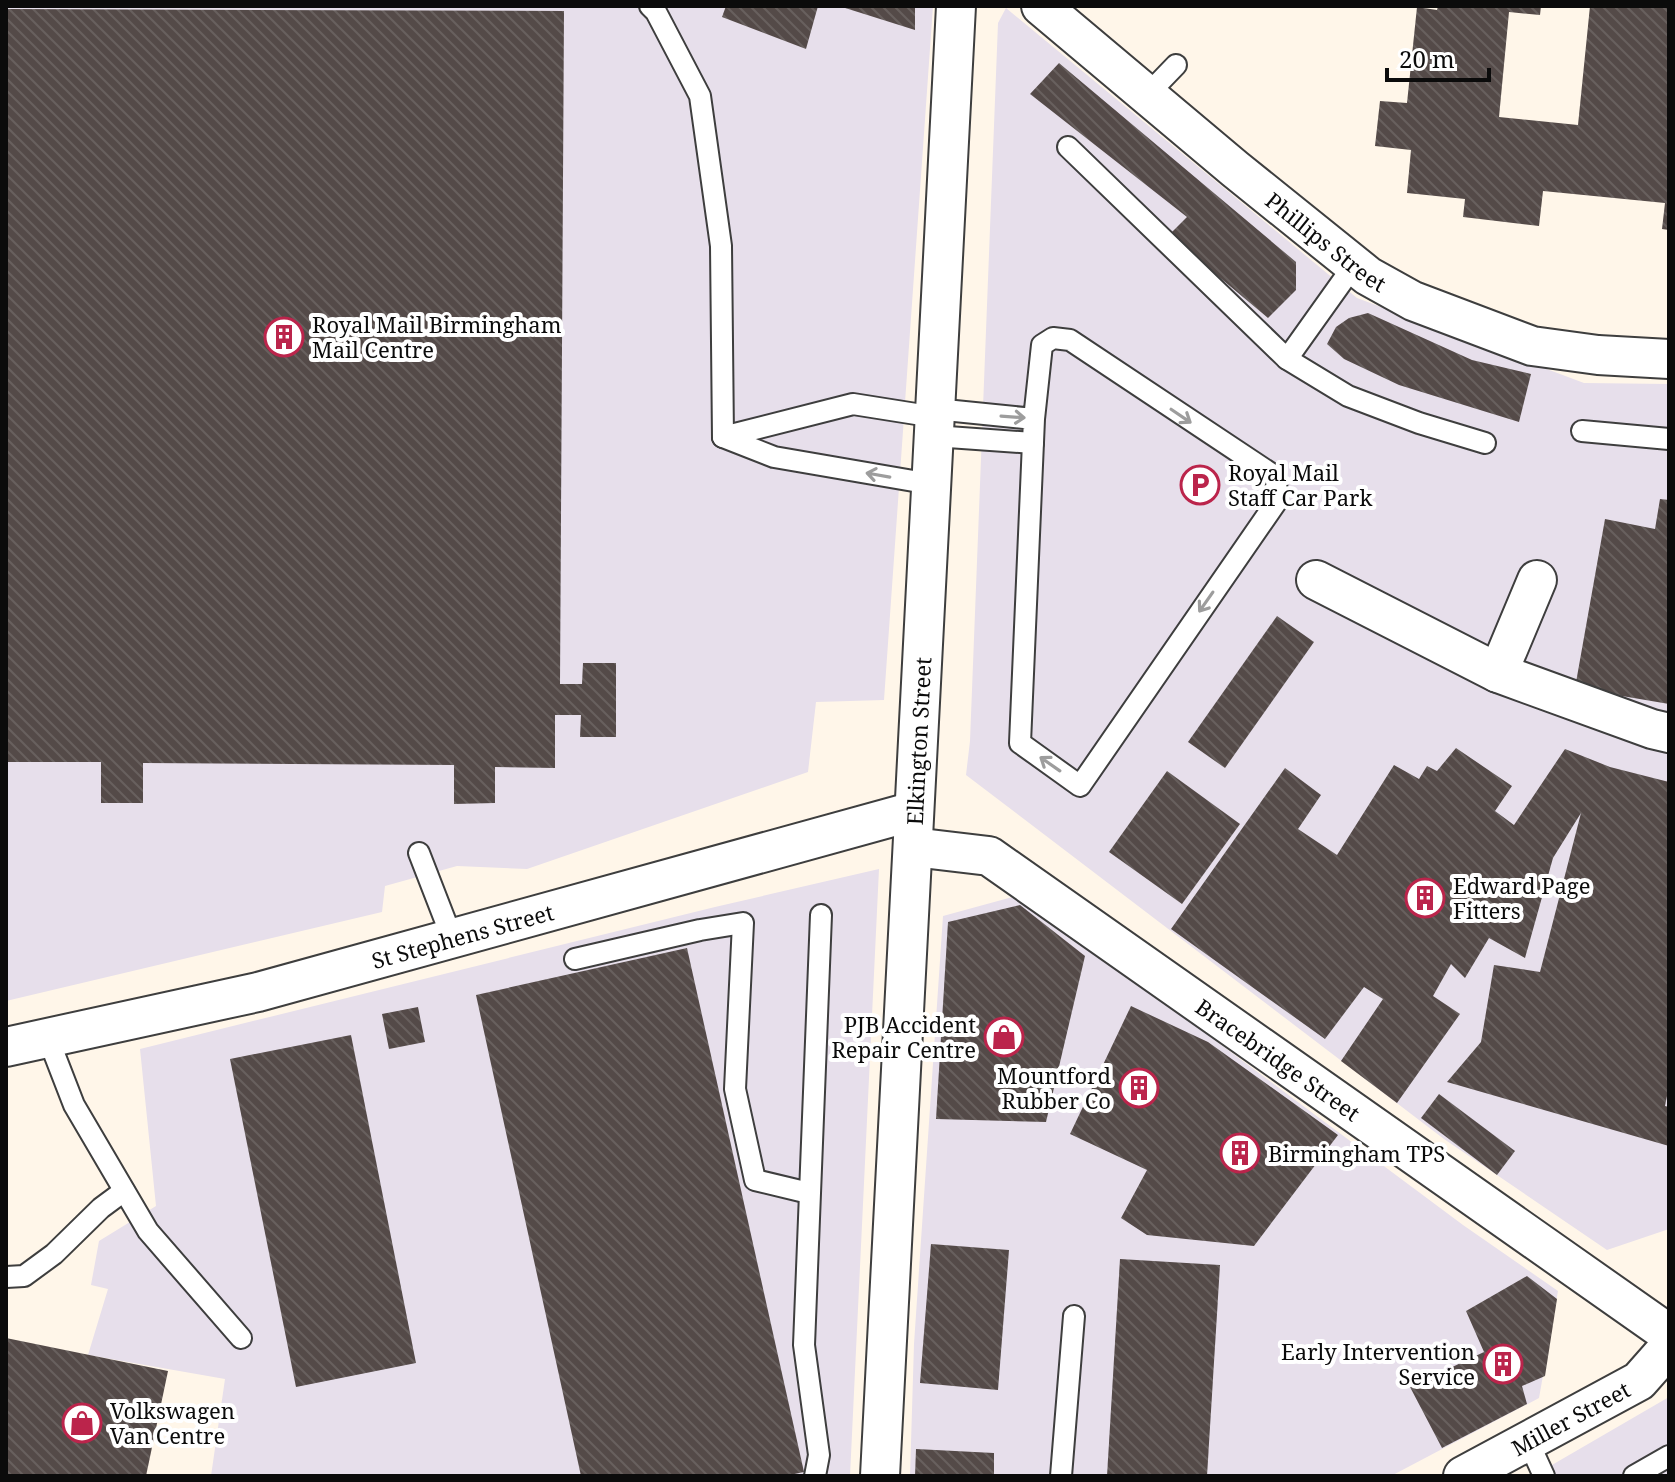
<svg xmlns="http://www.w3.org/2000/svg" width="1675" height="1482" viewBox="0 0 1675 1482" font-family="'Noto Serif',serif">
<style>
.industrial{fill:#e7dfeb}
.building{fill:url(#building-back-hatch)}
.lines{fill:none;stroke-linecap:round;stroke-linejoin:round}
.service-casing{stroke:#3e3e3e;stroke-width:24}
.minor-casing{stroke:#3e3e3e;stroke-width:42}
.service{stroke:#fff;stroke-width:20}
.minor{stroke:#fff;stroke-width:38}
.oneway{stroke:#9d9d9d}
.labels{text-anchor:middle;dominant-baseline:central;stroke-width:8;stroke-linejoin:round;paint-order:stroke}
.street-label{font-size:22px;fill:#0b0b0b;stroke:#fff}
.poi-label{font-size:22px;fill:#0b0b0b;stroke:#fff;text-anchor:start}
</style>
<defs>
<pattern id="building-back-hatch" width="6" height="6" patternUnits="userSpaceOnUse" patternTransform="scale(2)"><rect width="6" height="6" fill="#544a48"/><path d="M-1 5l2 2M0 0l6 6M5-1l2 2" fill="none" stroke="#68605e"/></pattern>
</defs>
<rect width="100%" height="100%" fill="#fff6e9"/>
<!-- industrial -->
<g class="industrial">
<path d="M6 6H933L884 700 816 702 808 772 527 869 457 866 385 886 382 912 6 1001Z"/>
<path d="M1006 8 1357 298 1584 383 1669 384V1229L1607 1250 1444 1139 966 775 970 741 998 23Z"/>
<path d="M879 869 850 1476H211L225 1379 88 1355 108 1289 91 1285 99 1241 156 1206 140 1049 715 907Z"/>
<path d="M1020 895 1463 1225 1558 1291 1539 1398 1391 1476H910L914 1344 943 916Z"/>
<path d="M1669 1397V1476H1533Z"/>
</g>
<!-- building -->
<g class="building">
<path d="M726 6H818L806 49 722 17Z"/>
<path d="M915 6V30L842 7V6Z"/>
<path d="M1438 6H1541L1540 15 1509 12 1499 117 1578 125 1590 6H1669V230L1662 229 1665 203 1543 191 1539 226 1463 217 1465 199 1407 193 1411 150 1375 146 1380 101 1407 103 1417 7 1437 10Z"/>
<path d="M6 9 564 11 560 684H582L583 663H616V737H580L581 715H555V768L495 767V803L454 804V765L143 763V803H101V762H6Z"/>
<path d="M1059 63 1296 262V290L1268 318 1169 235 1187 217 1030 94Z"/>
<path d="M1368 313 1472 360 1531 374 1519 422 1399 385 1344 359 1327 344 1336 327 1349 318Z"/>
<path d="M1660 499 1669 500V704L1575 688 1605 519 1655 529Z"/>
<path d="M1277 616 1314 642 1225 768 1188 742Z"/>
<path d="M1456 748 1512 786 1495 811 1514 825 1565 749 1610 767 1669 782V1086L1665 1106 1669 1107V1146L1447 1082 1481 1042 1494 965 1540 972 1581 813 1553 858 1525 958 1489 938 1465 978 1451 964 1433 996 1460 1014 1397 1103 1341 1061 1383 999 1364 987 1325 1039 1171 929 1285 768 1321 795 1298 829 1337 855 1394 765 1419 779 1427 766 1437 771Z"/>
<path d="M1167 771 1240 824 1182 904 1109 852Z"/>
<path d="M1020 905 1085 956 1046 1122 936 1119 948 922Z"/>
<path d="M687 948 804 1472 785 1476H581L476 995Z"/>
<path d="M1131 1006 1208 1042 1338 1135 1254 1246 1147 1235 1121 1218 1147 1170 1070 1134Z"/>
<path d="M418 1007 425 1042 389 1049 382 1014Z"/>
<path d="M351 1035 416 1363 296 1387 230 1059Z"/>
<path d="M1439 1094 1515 1151 1497 1175 1421 1118Z"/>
<path d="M931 1244 1009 1250 998 1390 920 1383Z"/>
<path d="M1120 1259 1220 1265 1207 1476H1107Z"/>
<path d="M1527 1276 1557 1299 1545 1376 1522 1386 1527 1404 1442 1448 1410 1387 1484 1352 1466 1311Z"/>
<path d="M6 1338 168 1371 146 1476H6Z"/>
<path d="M916 1449 994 1453V1476H915Z"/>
</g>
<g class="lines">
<!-- service casing -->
<g class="service-casing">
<g id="service">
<path d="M650 6 656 12 700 96 721 246 723 437"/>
<path d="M1148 94 1176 65"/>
<path d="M1068 147 1287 359 1354 265"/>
<path d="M1287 359 1348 396 1419 423 1485 443"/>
<path d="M935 409 1034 419 1042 345 1053 338 1070 340 1276 477 1277 501 1080 786 1020 743 1034 419"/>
<path d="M1582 431 1669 439"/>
<path d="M934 436 1033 443"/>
<path d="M723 437 853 404 935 417"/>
<path d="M723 437 774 457 931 484"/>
<path d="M419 853 452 938"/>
<path d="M575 959 700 930 743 923 735 1089 755 1180 809 1193"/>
<path d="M48 1038 74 1105 148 1231 241 1338"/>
<path d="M6 1277 24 1276 54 1254 101 1208 124 1191"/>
<path d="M1528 1441 1544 1476"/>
<path d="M815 1476 819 1455 804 1345 821 915"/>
<path d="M1061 1476 1074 1316"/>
<path d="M1634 1476 1669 1456"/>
</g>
</g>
<!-- minor casing -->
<g class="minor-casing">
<g id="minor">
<path id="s1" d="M1041 6 1235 169 1368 276 1413 301 1532 346 1598 355 1669 359"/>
<path d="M1316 580 1498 673 1652 729 1669 733"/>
<path d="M1498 673 1537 580"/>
<path id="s2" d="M913 847 989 856 1669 1334"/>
<path id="s3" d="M6 1047 258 992 914 811"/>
<path id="s4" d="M880 1476 956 6"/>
<path id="s5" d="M1463 1476 1639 1381 1669 1347"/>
</g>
</g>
<!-- service -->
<use href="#service" class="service"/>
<!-- minor -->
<use href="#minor" class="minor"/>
</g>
<!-- one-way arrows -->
<defs><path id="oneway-shaft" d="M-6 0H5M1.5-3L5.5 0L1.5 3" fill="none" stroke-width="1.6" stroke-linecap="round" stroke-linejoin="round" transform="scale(2)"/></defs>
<g class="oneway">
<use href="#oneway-shaft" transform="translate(1181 416) rotate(34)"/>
<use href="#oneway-shaft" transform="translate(1013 417) rotate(4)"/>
<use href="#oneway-shaft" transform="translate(878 475) rotate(-170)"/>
<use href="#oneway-shaft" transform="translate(1206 602) rotate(125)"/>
<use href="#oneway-shaft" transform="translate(1050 764) rotate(-145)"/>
</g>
<!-- icons -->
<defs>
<g id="building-ring" transform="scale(2)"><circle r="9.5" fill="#fff" stroke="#bb244b" stroke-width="1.5"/><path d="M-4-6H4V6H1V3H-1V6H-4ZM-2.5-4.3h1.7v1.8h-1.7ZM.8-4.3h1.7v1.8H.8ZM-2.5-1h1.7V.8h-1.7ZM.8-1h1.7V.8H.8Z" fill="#bb244b"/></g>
<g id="parking-ring" transform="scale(2)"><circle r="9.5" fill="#fff" stroke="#bb244b" stroke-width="1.5"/><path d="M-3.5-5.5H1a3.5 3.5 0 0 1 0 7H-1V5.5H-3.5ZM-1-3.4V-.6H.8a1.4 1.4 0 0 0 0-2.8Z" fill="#bb244b"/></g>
<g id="shop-ring" transform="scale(2)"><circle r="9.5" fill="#fff" stroke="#bb244b" stroke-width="1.5"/><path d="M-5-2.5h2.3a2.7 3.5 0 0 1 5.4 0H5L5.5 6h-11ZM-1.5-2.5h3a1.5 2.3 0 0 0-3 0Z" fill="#bb244b"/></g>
</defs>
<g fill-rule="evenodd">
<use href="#building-ring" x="284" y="337"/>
<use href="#parking-ring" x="1200" y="485"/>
<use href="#building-ring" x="1425" y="898"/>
<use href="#shop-ring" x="1004" y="1037"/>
<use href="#building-ring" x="1139" y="1088"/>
<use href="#building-ring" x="1240" y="1153"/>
<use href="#building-ring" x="1503" y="1364"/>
<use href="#shop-ring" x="82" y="1423"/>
</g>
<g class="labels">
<!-- street labels -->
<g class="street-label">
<text stroke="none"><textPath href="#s1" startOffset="370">Phillips Street</textPath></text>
<text stroke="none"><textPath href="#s4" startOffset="736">Elkington Street</textPath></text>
<text stroke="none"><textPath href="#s3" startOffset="470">St Stephens Street</textPath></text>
<text stroke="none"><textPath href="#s2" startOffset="430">Bracebridge Street</textPath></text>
<text stroke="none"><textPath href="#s5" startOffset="122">Miller Street</textPath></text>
</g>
<!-- poi labels -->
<g class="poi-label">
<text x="312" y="324">Royal Mail Birmingham<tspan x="312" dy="25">Mail Centre</tspan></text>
<text x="1228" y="472">Royal Mail<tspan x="1228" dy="25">Staff Car Park</tspan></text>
<text x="1453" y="885">Edward Page<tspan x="1453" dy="25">Fitters</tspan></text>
<text x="976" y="1024" text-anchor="end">PJB Accident<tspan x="976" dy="25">Repair Centre</tspan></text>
<text x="1111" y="1075" text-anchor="end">Mountford<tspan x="1111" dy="25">Rubber Co</tspan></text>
<text x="1268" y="1153">Birmingham TPS</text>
<text x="1475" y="1351" text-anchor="end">Early Intervention<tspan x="1475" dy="25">Service</tspan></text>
<text x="110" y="1410">Volkswagen<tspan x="110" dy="25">Van Centre</tspan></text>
</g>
</g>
<!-- border -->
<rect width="1675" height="1482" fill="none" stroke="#0b0b0b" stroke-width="16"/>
<!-- scale -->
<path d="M1387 68v12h102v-12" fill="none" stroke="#0b0b0b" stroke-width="4"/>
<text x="1399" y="68" font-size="24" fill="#0b0b0b" stroke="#ffffff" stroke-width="6" paint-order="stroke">20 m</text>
</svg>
